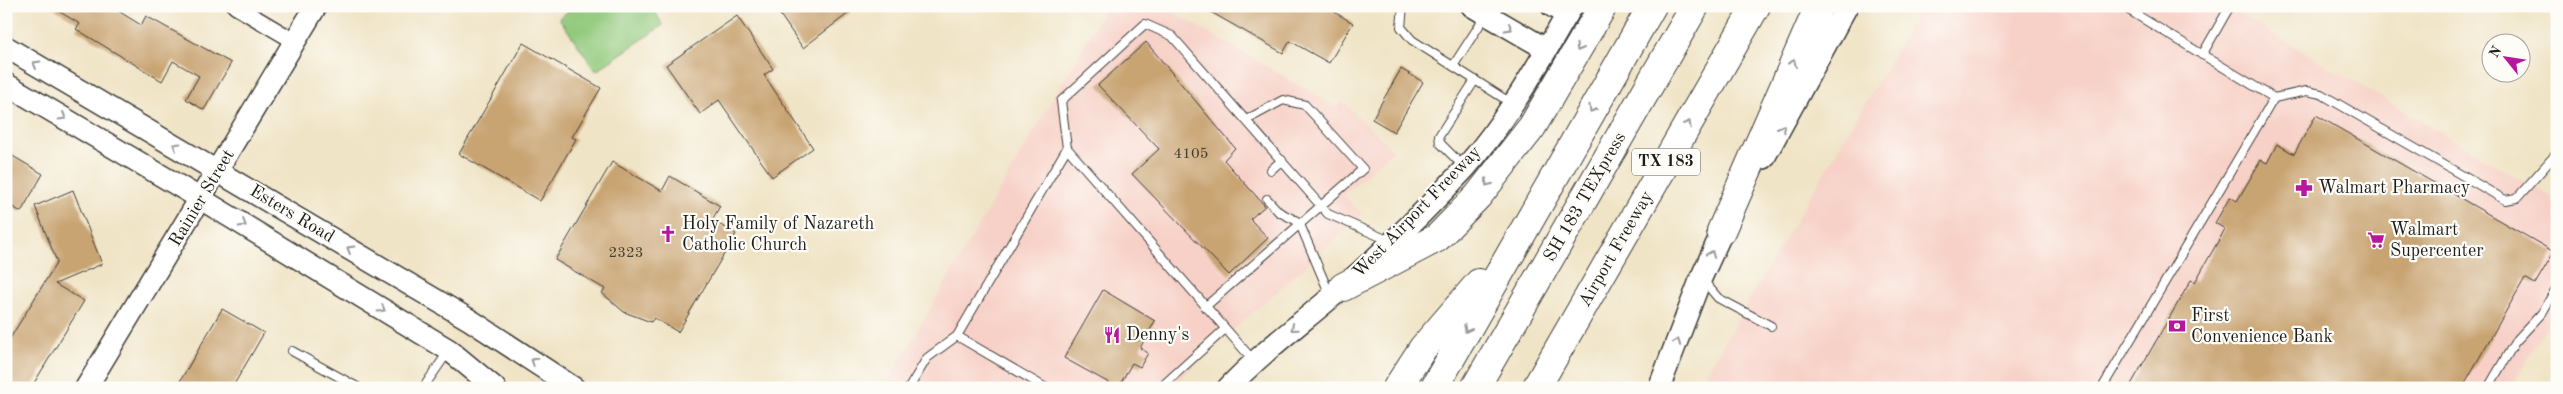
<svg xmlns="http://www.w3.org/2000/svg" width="2563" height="394" viewBox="0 0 2563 394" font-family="'Old Standard TT',serif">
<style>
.built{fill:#f7d1c7}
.green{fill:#91c97c;stroke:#56724c}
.building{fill:#c9a473}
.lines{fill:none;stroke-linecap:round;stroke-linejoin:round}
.lane-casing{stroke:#3c3a36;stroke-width:10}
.street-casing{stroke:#3c3a36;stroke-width:18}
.secondary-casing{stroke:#3c3a36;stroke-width:24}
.highway-casing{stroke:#3c3a36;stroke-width:30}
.lane{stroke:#fff;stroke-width:8}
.street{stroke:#fff;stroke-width:15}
.secondary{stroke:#fff;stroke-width:21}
.highway{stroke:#fff;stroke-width:28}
.oneway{stroke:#999}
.labels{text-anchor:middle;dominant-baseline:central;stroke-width:4.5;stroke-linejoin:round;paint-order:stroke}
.number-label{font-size:15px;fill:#473e32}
.shield{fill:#fdfcf7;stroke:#605f5e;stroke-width:1}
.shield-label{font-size:16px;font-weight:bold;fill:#1c1c1c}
.poi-label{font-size:18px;fill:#1c1c1c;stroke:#fdfcf7;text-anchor:start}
.street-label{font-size:18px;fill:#1c1c1c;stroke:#fdfcf7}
</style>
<rect width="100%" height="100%" fill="#fdfcf7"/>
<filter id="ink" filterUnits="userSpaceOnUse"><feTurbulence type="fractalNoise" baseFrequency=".02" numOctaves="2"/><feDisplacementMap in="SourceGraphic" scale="10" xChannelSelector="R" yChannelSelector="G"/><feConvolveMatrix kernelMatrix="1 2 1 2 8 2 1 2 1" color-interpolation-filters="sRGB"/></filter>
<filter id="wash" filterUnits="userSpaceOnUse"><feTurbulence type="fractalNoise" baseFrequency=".0096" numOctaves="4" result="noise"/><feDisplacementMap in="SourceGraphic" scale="20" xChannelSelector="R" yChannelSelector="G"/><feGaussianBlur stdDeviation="1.12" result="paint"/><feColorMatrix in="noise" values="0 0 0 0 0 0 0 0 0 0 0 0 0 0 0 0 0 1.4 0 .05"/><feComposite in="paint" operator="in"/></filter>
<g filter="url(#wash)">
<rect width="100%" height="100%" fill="#f0e4c6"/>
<!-- built -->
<g class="built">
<path d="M1107 6H1163L1336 107 1342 101 1393 150 1344 195 1362 215 1169 388H884Z"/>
<path d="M1922 6H2226L2557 201V310L2511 388H1700L1701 382Z"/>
</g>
<!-- green -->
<path class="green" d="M576 6H651L663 25 596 71 559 18Z"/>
<g id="blocks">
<!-- building -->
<g class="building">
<path d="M50 6H110L141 25 146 16 231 63 204 110 186 99 199 76 173 61 162 81 76 29 80 24Z"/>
<path d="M774 6H858L803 48Z"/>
<path d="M1200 6H1324L1353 23 1329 63 1290 41 1283 53Z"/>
<path d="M737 16 773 69 764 75 813 148 772 177 719 100 700 114 666 65Z"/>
<path d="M1146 42 1235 148 1224 160 1265 206 1250 219 1268 238 1229 275 1132 174 1159 149 1098 85Z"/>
<path d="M523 43 601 88 572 137 576 139 540 201 459 154Z"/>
<path d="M1401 69 1423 82 1394 132 1372 119Z"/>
<path d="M2316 115 2554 252 2535 284 2525 278 2462 388H2129L2191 280 2195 282 2225 229 2215 223 2230 197 2237 201 2261 160 2267 163 2277 144 2294 154Z"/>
<path d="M6 152 43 174 21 212 6 203Z"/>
<path d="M612 162 662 191 670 176 720 206 712 220 736 234 678 332 654 318 651 322 624 312 602 293 605 289 555 260Z"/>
<path d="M73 190 102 264 55 284 84 301 31 388H6V345L57 262 35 206Z"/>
<path d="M1103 290 1155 321 1140 348 1148 353 1140 367 1132 363 1118 388 1064 358Z"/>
<path d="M222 309 264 333 232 388H176Z"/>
</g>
</g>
</g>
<g filter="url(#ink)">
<use href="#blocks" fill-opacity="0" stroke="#3c3a36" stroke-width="1"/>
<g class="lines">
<!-- lane casing -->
<g class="lane-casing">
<g id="lane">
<path d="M1403 6 1401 27 1412 40 1511 103"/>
<path d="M2122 6 2274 98 2307 91 2321 94 2505 200 2517 198 2557 153"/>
<path d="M2202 55 2230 6"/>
<path d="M1453 66 1486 15"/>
<path d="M1464 167 1440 143 1439 136 1475 80"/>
<path d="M1271 170 1282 160"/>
<path d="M1267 199 1279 212 1299 222 1330 295"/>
<path d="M1702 279 1718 298 1771 326"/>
<path d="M1205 307 1363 169 1305 105 1283 100 1246 120"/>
<path d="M292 351 359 388"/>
<path d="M1253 360 1067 148 1061 101 1145 24 1172 36 1328 214 1390 241"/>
<path d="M423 388 448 352"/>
<path d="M909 388 927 358 957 336"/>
<path d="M1046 388 957 336 1067 148"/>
<path d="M1160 388 1225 329"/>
<path d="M2102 388 2274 98"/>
<path d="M2488 388 2515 342 2542 313 2557 287"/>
<path d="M2556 388 2557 387"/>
</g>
</g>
<!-- street casing -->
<g class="street-casing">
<path id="street" d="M235 6 296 42"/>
</g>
<!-- secondary casing -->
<g class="secondary-casing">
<g id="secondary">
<path d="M1472 6 1546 49"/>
<path d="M1552 6 1567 15"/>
<path d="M6 47 470 320 574 388"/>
<path d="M6 84 201 199 449 350 495 388"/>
<path d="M1764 158 1847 6"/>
<path d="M86 388 316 6"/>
<path d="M1228 388C1263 351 1303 322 1342 288 1385 251 1427 209 1466 167 1508 119 1540 61 1572 6"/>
<path d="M1659 388 1701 278 1728 219"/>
</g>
</g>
<!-- highway casing -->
<g class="highway-casing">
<g id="highway">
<path d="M1721 231 1819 6"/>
<path d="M1343 287 1437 238 1478 196 1532 127 1603 6"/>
<path d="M1397 388 1423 348 1479 283"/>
<path d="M1434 388 1652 6"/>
<path d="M1475 388 1695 6"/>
<path d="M1536 388 1756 6"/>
</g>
</g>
<!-- lane -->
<use href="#lane" class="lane"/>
<!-- street -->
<use href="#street" class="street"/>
<!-- secondary -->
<use href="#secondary" class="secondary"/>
<!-- highway -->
<use href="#highway" class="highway"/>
</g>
<!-- one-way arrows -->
<defs><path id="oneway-chevron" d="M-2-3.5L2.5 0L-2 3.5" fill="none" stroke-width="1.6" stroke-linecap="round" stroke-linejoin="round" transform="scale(1.25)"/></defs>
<g class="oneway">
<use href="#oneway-chevron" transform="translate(1509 28) rotate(30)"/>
<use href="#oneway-chevron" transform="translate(1579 48) rotate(120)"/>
<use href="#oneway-chevron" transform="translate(1793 63) rotate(-66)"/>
<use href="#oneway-chevron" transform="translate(36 64) rotate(-150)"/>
<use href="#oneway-chevron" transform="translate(1592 109) rotate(120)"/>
<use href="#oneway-chevron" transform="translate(63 117) rotate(31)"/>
<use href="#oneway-chevron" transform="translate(1688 124) rotate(-60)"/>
<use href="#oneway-chevron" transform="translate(1782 128) rotate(-60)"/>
<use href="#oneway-chevron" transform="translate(176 146) rotate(-150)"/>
<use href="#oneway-chevron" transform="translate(1488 183) rotate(128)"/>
<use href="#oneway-chevron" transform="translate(243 224) rotate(31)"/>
<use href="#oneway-chevron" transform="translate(350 249) rotate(-149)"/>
<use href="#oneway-chevron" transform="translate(1711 254) rotate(-67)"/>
<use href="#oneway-chevron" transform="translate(382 309) rotate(31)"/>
<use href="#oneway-chevron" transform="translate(1294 328) rotate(141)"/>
<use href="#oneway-chevron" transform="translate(1467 329) rotate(119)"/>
<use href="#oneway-chevron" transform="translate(1677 342) rotate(-69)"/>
<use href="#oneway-chevron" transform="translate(534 361) rotate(-147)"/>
</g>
</g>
<!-- icons -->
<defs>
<g id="pharmacy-bare" transform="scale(1.35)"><path d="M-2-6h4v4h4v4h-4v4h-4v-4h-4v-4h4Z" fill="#b5179e" stroke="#fdfcf7" stroke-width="2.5" paint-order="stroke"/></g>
<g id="church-bare" transform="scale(1.35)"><path d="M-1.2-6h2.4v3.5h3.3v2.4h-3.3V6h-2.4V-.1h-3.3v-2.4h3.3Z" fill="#b5179e" stroke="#fdfcf7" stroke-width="2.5" paint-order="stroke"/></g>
<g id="supermarket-bare" transform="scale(1.35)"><path d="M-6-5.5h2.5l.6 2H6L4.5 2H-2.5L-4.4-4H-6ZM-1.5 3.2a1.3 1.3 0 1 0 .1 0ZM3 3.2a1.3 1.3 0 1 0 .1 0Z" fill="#b5179e" stroke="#fdfcf7" stroke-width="2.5" paint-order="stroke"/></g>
<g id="bank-bare" transform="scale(1.35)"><path d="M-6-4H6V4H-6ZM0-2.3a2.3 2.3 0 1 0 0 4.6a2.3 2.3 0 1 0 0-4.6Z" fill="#b5179e" stroke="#fdfcf7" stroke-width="2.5" paint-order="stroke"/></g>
<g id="restaurant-bare" transform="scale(1.35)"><path d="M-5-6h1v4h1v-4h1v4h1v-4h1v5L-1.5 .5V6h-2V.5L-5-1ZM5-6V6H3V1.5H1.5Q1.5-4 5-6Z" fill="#b5179e" stroke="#fdfcf7" stroke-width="2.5" paint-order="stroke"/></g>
</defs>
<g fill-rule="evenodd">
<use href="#pharmacy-bare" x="2304" y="188"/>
<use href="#church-bare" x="668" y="234"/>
<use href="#supermarket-bare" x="2376" y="240"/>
<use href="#bank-bare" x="2177" y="326"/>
<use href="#restaurant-bare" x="1112" y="335"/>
</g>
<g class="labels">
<!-- number labels -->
<g class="number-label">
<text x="1191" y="154">4105</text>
<text x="626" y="253">2323</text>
</g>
<!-- shield labels -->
<rect class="shield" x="1632" y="148.5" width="68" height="27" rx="4"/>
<g class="shield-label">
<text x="1666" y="162">TX 183</text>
</g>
<!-- poi labels -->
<g class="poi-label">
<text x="2318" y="188">Walmart Pharmacy</text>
<text x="682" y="224">Holy Family of Nazareth<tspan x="682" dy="21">Catholic Church</tspan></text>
<text x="2390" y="230">Walmart<tspan x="2390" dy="21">Supercenter</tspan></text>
<text x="2191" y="316">First<tspan x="2191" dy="21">Convenience Bank</tspan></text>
<text x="1126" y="335">Denny's</text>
</g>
<!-- street labels -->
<g class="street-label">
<text transform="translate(1585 197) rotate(-60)">SH 183 TEXpress</text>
<text transform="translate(202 198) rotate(-59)">Rainier Street</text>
<text transform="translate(1417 212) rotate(-46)">West Airport Freeway</text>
<text transform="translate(292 214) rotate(31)">Esters Road</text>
<text transform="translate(1616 249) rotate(-60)">Airport Freeway</text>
</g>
</g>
<!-- margin -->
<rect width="2563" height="394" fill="none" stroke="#fdfcf7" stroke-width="25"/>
<!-- north arrow -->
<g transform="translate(2506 58) rotate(300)"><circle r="24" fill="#fdfcf7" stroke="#a3a29f"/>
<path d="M0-4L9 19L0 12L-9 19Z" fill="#b5179e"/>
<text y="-8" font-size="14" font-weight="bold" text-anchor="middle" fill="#1c1c1c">N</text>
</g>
</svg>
